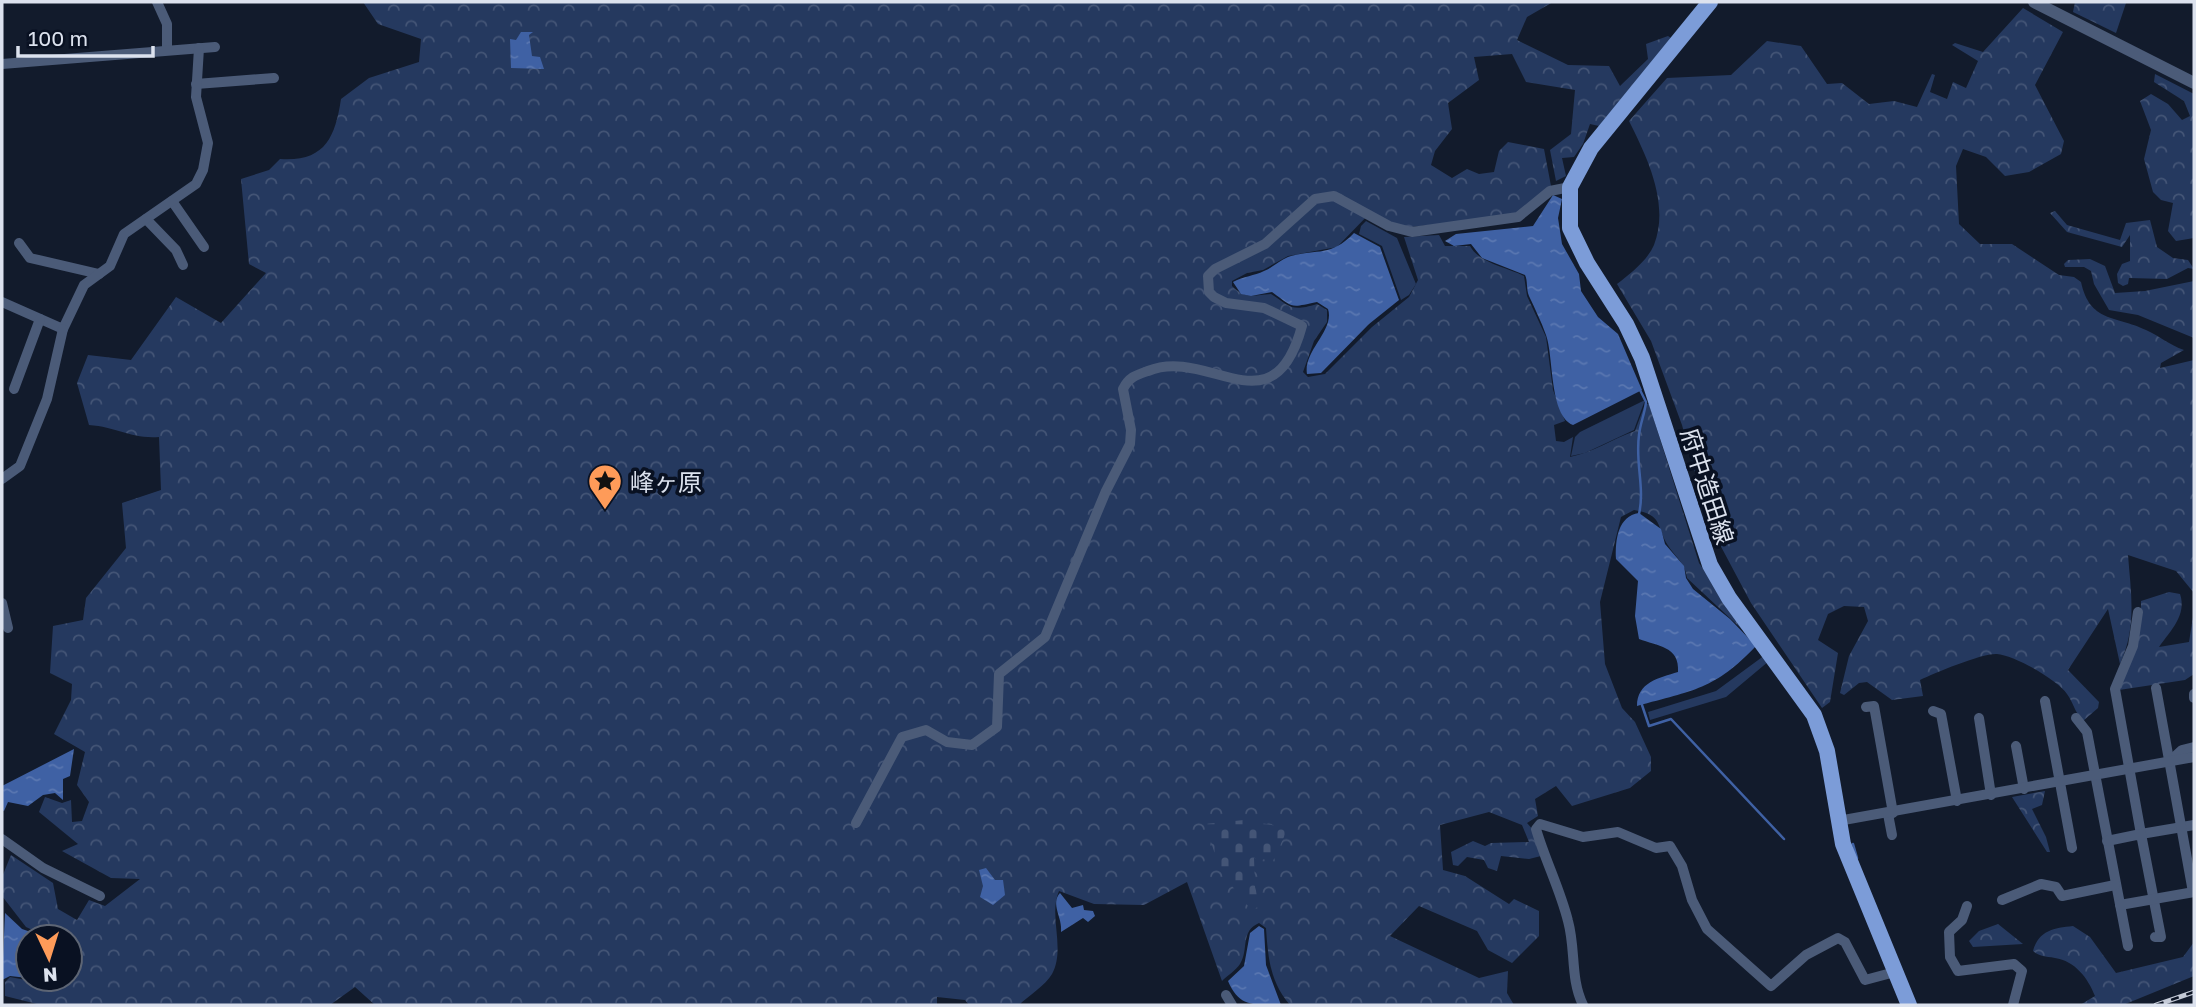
<svg xmlns="http://www.w3.org/2000/svg" width="2196" height="1007" viewBox="0 0 2196 1007" font-family="'Golos Text','Noto Sans JP',sans-serif">
<style>
.grass{fill:#25395f}
.forest{fill:url(#forest-crowns)}
.cemetery{fill:url(#cemetery-stones)}
.water{fill:url(#water-ripples)}
.lines{fill:none;stroke-linecap:round;stroke-linejoin:round}
.stream{stroke:#3f61a4;stroke-width:2.5}
.minor{stroke:#4b5b78;stroke-width:10}
.tertiary{stroke:#4b5b78;stroke-width:12}
.primary{stroke:#7c9cd8;stroke-width:16}
.rail-casing{stroke:#c4cad7;stroke-width:5}
.rail{stroke:#091122;stroke-width:2.5;stroke-dasharray:8;stroke-linecap:butt}
.labels{text-anchor:middle;dominant-baseline:central;stroke-width:7;stroke-linejoin:round;paint-order:stroke}
.poi-label{font-size:24px;fill:#dce2ee;stroke:#091122;text-anchor:start}
.street-label{font-size:24px;fill:#dce2ee;stroke:#091122}
</style>
<defs>
<pattern id="forest-crowns" width="20" height="18" patternUnits="userSpaceOnUse" patternTransform="scale(1.75)"><rect width="20" height="18" fill="#25395f"/><path d="M2 6a3 3 0 1 1 6 0M12 15a3 3 0 1 1 6 0" fill="none" stroke="#445576"/></pattern>
<pattern id="cemetery-stones" width="16" height="16" patternUnits="userSpaceOnUse" patternTransform="scale(1.75)"><rect width="16" height="16" fill="#25395f"/><path d="M2 7V4a2 2 0 0 1 4 0v3zM10 15v-3a2 2 0 0 1 4 0v3z" fill="#445576"/></pattern>
<pattern id="water-ripples" width="26" height="14" patternUnits="userSpaceOnUse" patternTransform="scale(1.75)"><rect width="26" height="14" fill="#3f61a4"/><path d="M2 4q2-2 4 0t4 0M15 11q2-2 4 0t4 0" fill="none" stroke="#5a77b1"/></pattern>
</defs>
<rect width="100%" height="100%" fill="#121b2c"/>
<!-- grass -->
<g class="grass">
<path d="M1366 221 1397 238 1416 284 1409 295 1401 300 1382 246 1359 234 1361 226Z"/>
<path d="M1645 400 1634 430 1585 453 1571 456 1575 437 1580 432Z"/>
<path d="M1765 655 1769 661 1726 697 1650 720 1648 712 1716 691Z"/>
</g>
<!-- forest -->
<g class="forest">
<path d="M363 2H1553L1527 17 1517 40 1568 65 1609 66 1620 86 1648 59 1646 44 1668 36 1671 38 1599 126 1590 124 1583 144 1574 157 1562 158 1566 176 1556 181 1550 150 1571 134 1575 90 1526 82 1512 54 1474 57 1479 80 1448 103 1452 129 1435 151 1431 165 1452 178 1467 169 1479 174 1494 172 1499 151 1508 142 1544 149 1551 186 1520 211 1508 216 1403 228 1371 212 1337 247 1288 256 1263 270 1247 273 1232 281V286C1246 300 1254 295 1271 294 1291 307 1291 312 1317 304L1327 310V322L1314 341 1303 372 1308 377 1325 374 1372 327 1409 297 1418 280 1404 237 1439 235 1445 246H1470C1479 263 1506 267 1524 276L1527 296 1546 337 1553 390 1565 421 1554 425 1556 441 1564 442 1573 437 1570 457C1594 452 1612 439 1635 431L1645 404H1649L1699 563 1748 635 1687 578C1685 562 1675 557 1667 544 1656 525 1663 515 1634 510L1621 517 1600 602 1605 664 1622 708 1635 722 1651 757V771L1630 788 1572 806 1556 786 1535 799 1538 816 1527 823 1534 831 1541 856 1529 859 1501 856 1497 871 1488 868 1484 860 1467 857 1458 866 1453 865 1451 852 1473 841 1485 846 1491 843 1529 842 1522 825 1489 812 1440 825 1443 870 1465 876 1509 904 1514 899 1539 911V936L1512 963 1488 950 1477 931 1419 906 1390 936 1479 978 1508 971 1507 993 1514 1005H1290C1270 982 1268 957 1266 928L1259 923C1240 931 1249 950 1240 964 1236 970 1227 976 1222 981L1187 882 1144 905 1094 904 1059 891C1048 916 1066 948 1052 974 1046 985 1028 996 1019 1005H969L965 1000 937 997V1005H375L355 987 330 1005H41L5 996V982L10 977 31 981 70 979V937H48L26 927 2 896V877L11 855 53 883 58 909 77 920 89 900 105 906 140 879 111 878 62 851 78 844 39 812 45 797 62 803 71 800 72 822 82 821 89 802 77 785 85 752 54 734 71 700 72 684 50 673 53 626 83 620 86 598 126 548 122 503 161 490 159 437C130 439 118 427 89 425L77 383 88 355 131 360 176 297 221 323 266 273 249 264 241 179 269 170 280 159C324 162 335 139 341 99L369 78 419 62 421 39 378 24Z"/>
<path d="M2075 2H2137L2126 3 2116 33 2073 12Z"/>
<path d="M2023 8 2063 32 2035 85 2064 141 2061 154 2029 172 2005 176 1986 157 1963 149 1956 166 1959 224 1980 244H2012L2059 275 2074 277 2081 282C2090 323 2115 315 2146 330 2160 336 2169 345 2184 350L2161 363 2160 368 2194 360V593L2176 571 2128 555C2131 594 2137 627 2120 664L2108 609 2068 670 2099 702 2098 708 2083 721C2074 711 2074 704 2067 694 2058 680 2014 655 1997 654 1982 653 1935 673 1920 680L1923 696 1892 700 1867 682 1859 683 1844 695 1840 693 1849 656 1868 621 1864 607 1844 606 1828 614 1818 640 1838 653 1830 702 1822 708 1751 603 1709 524 1682 425 1651 341 1617 284C1630 274 1647 261 1654 245 1670 204 1647 157 1629 121L1667 78 1731 75 1767 41 1801 46 1827 84 1842 83 1869 104 1894 101 1917 107 1932 74 1935 75 1930 92 1947 99 1953 82 1966 88 1978 61 1952 45 1955 43 1983 52Z"/>
<path d="M2155 74 2194 94V238L2176 241 2168 231 2173 203 2161 200 2153 192 2144 159 2151 130 2140 101 2151 94 2168 104 2182 120 2190 116 2184 101 2154 82Z"/>
<path d="M2055 211 2067 225 2120 240 2126 223 2150 220 2157 247 2173 258 2188 260 2194 269 2188 268 2167 279 2129 278 2128 284 2123 286 2118 283 2117 274 2122 264 2130 261V235L2122 247 2067 232 2050 213Z"/>
<path d="M2090 259 2105 266 2115 293 2145 291 2194 281V338L2138 315 2109 310 2094 284 2091 271 2084 267H2065L2064 264 2068 260Z"/>
<path d="M2169 592 2180 594C2187 615 2171 630 2159 647L2189 642 2194 611V674L2185 680 2119 690 2141 619V601Z"/>
<path d="M2045 791 2042 805 2032 809 2046 837 2050 852H2047L2012 797Z"/>
<path d="M1998 924 2023 944 1973 947 1969 941 1979 931Z"/>
<path d="M2073 926 2090 937 2116 973 2183 957 2194 942V976L2123 1005H2080L2095 996C2088 978 2075 961 2055 958 2045 956 2040 957 2033 951 2039 930 2054 928 2073 926Z"/>
</g>
<!-- cemetery -->
<path class="cemetery" d="M1244 820 1288 828 1273 861 1254 858 1255 887 1260 905 1252 911 1221 872 1205 824Z"/>
<!-- water -->
<g class="water">
<path d="M521 32H533L529 35 532 56 540 57 544 69 511 68 510 39 516 40Z"/>
<path d="M1553 195 1562 199 1558 218 1562 244 1579 274 1581 291 1598 317 1618 334 1642 390 1573 425C1549 415 1554 357 1546 335 1541 321 1535 309 1529 296 1526 289 1528 281 1525 275L1482 258 1471 244 1454 246 1445 241 1456 234 1533 226Z"/>
<path d="M1354 233 1380 247 1399 300 1369 324 1321 373 1307 374C1303 351 1335 330 1328 309L1317 302C1289 308 1294 308 1272 292L1251 296 1241 294 1233 282C1244 276 1254 276 1264 271 1272 268 1280 260 1288 257 1316 248 1330 258 1354 233Z"/>
<path d="M1639 513 1661 529 1665 544 1684 566 1686 578 1693 589 1730 619 1756 646C1714 690 1694 690 1637 706 1637 682 1659 678 1678 672 1680 646 1657 646 1639 639L1635 616 1638 581 1616 559C1615 540 1618 516 1639 513Z"/>
<path d="M74 749 70 776 63 779V800L55 793 43 795 28 806 8 802 4 811 2 810V786Z"/>
<path d="M986 868 995 880H1003L1005 895 993 905 980 897 983 886 979 870Z"/>
<path d="M1060 893 1072 908 1083 905 1084 910 1093 911 1095 916 1088 922 1083 918 1061 932C1063 918 1050 904 1060 893Z"/>
<path d="M5 913 22 929 45 937H28V978L10 976 2 980Z"/>
<path d="M1259 926 1264 929 1266 965 1281 1005C1253 1005 1239 1007 1228 981L1244 966 1250 933Z"/>
</g>
<g class="lines">
<!-- stream -->
<g class="stream">
<path d="M1639 514C1645 487 1635 463 1639 435 1640 424 1645 413 1646 402L1639 388"/>
<path d="M1641 702 1649 726 1671 719 1784 839"/>
<path d="M1853 844 1857 858"/>
</g>
<!-- minor -->
<g class="minor">
<path d="M157 2 167 24V50"/>
<path d="M2 64 215 47"/>
<path d="M196 84 274 78"/>
<path d="M172 201 204 247"/>
<path d="M146 219 176 250 183 265"/>
<path d="M19 243 30 258 99 274"/>
<path d="M2 302 63 329 84 285 110 266 124 234 196 184 203 170 208 143 196 97 199 48"/>
<path d="M14 389 40 319"/>
<path d="M2 479 20 466 47 399 63 329"/>
<path d="M2 603 8 628"/>
<path d="M2138 612 2133 646 2115 689 2141 834 2194 825"/>
<path d="M2156 688 2193 892"/>
<path d="M2194 694V698"/>
<path d="M2045 701 2072 848"/>
<path d="M1866 707 1874 706 1893 813"/>
<path d="M1933 711 1941 714 1957 801"/>
<path d="M1979 718 1991 795"/>
<path d="M2076 718 2087 732 2128 946"/>
<path d="M2016 746 2024 789"/>
<path d="M2169 762 2182 750 2194 747"/>
<path d="M1888 814 1892 835"/>
<path d="M1838 821 2194 757"/>
<path d="M856 823 902 737 926 730 947 742 972 745 997 727 999 674 1045 637 1106 491 1130 444 1131 430 1123 389C1129 377 1136 375 1148 371 1209 346 1273 433 1302 326L1264 308 1226 303 1214 297 1209 292 1208 276 1215 269 1265 244 1315 199 1334 196 1389 226 1412 232 1518 217 1550 191 1570 187"/>
<path d="M2 839 43 868 100 896"/>
<path d="M2107 841 2141 834 2161 937H2155"/>
<path d="M2002 900 2041 884 2056 887 2062 896 2115 885"/>
<path d="M2120 905 2194 892"/>
<path d="M1967 906 1962 920 1949 932 1950 957 1958 971 2014 964 2022 971 2013 1005"/>
<path d="M1226 995 1232 1005"/>
<path d="M1583 1005C1570 978 1576 950 1568 921 1560 889 1545 860 1536 829L1540 824 1583 837 1618 832 1656 848 1670 846 1682 866 1692 900 1707 929 1771 986 1806 955 1838 938 1845 942 1865 980 1895 972"/>
</g>
<!-- tertiary -->
<path class="tertiary" d="M2034 2 2194 83"/>
<!-- primary -->
<path class="primary" d="M1710 2 1591 148 1570 187V228L1587 263 1626 324 1642 358 1710 565 1729 598 1814 715 1827 751 1843 844 1909 1005"/>
<!-- rail casing -->
<g class="rail-casing">
<path id="rail" d="M2156 1005 2194 992"/>
</g>
<!-- rail -->
<use href="#rail" class="rail"/>
</g>
<!-- icons -->
<defs>
<g id="sight-pin" transform="scale(1.75)"><path d="M0 17L-7.5 6A9.5 9.5 0 1 1 7.5 6Z" fill="#fe9b59" stroke="#091122"/><path d="M0-6L1.8-2.2L6-1.7L2.9 1.2L3.7 5.4L0 3.3L-3.7 5.4L-2.9 1.2L-6-1.7L-1.8-2.2Z" fill="#111"/></g>
</defs>
<g fill-rule="evenodd">
<use href="#sight-pin" x="605" y="481"/>
</g>
<g class="labels">
<!-- poi labels -->
<g class="poi-label">
<text x="630" y="481">峰ヶ原</text>
</g>
<!-- street labels -->
<g class="street-label">
<text transform="translate(1708 486) rotate(72)">府中造田線</text>
</g>
</g>
<!-- border -->
<rect width="2196" height="1007" fill="none" stroke="#dce2ee" stroke-width="7"/>
<!-- north arrow -->
<g transform="translate(49 958) rotate(176)"><circle r="33" fill="#091122" stroke="#5d6574" stroke-width="2"/>
<path d="M0-5L12 26L0 18L-12 26Z" fill="#fe9b59"/>
<text y="-10" font-size="19" font-weight="bold" text-anchor="middle" fill="#dce2ee">N</text>
</g>
<!-- scale -->
<path d="M18 46v10h135v-10" fill="none" stroke="#dce2ee" stroke-width="3.5"/>
<text x="28" y="46" font-size="21" fill="#dce2ee" stroke="#091122" stroke-width="5" paint-order="stroke">100 m</text>
</svg>
